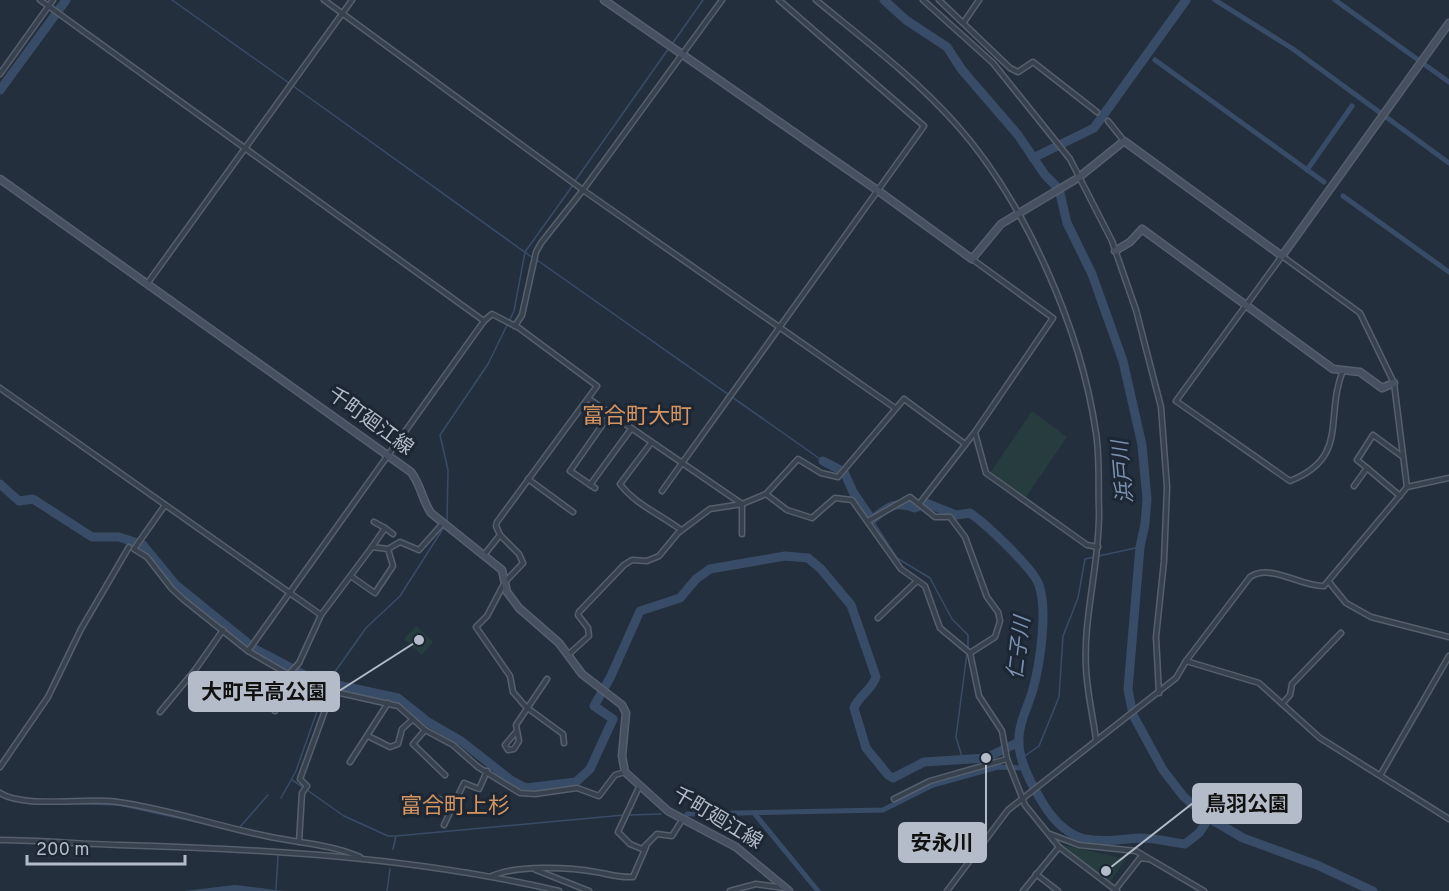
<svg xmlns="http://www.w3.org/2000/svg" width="1449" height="891" viewBox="0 0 1449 891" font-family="Overpass,'Noto Sans JP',sans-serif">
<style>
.green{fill:#263c3f}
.water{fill:#394c67}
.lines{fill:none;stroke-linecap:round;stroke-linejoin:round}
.stream{stroke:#394c67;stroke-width:1.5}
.canal{stroke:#394c67;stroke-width:5}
.river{stroke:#394c67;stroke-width:9}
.street-casing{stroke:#565f6c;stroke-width:7}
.secondary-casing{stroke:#565f6c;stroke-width:9}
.street{stroke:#38414e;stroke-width:4}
.secondary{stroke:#465061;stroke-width:6}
.labels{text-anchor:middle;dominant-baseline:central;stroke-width:6;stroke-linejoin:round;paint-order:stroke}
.street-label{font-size:20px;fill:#b4bcc9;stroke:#1d2633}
.water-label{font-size:21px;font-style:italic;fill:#7c92b1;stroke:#1d2633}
.quarter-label{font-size:22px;fill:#d59563;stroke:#1d2633}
.leader{fill:none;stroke:#b4bcc9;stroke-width:2}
.callout-dot{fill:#b4bcc9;stroke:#1d2633;stroke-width:2}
.callout{fill:#b4bcc9;stroke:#b4bcc9;stroke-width:2}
.callout-label{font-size:21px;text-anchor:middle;font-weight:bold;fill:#111}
</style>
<rect width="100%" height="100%" fill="#242f3e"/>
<!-- green -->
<g class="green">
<path d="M1032 411 1067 437 1026 497 990 473Z"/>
<path d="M416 626 433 642 422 655 404 639Z"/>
<path d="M1059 844 1126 859 1109 884Z"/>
</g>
<!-- water -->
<path class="water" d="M235 885 284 891H184Z"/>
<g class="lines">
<!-- stream -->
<g class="stream">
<path d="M172 0 289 83"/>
<path d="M672 44 703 0"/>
<path d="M293 86 533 258"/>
<path d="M575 181 669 48"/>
<path d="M537 260 823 461"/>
<path d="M873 521 897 558 930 578 952 619 968 635V648"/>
<path d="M447 523 448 470 440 435 488 364 514 311 525 252 573 185"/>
<path d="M1022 758 1039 746 1059 697 1063 636 1078 598 1085 559 1140 547"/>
<path d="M963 760 956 737 967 653"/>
<path d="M292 780 303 787"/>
<path d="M307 790 344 816 388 836H395"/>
<path d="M0 796 22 802"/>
<path d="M281 798 296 771 327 683 366 628 400 596 444 527"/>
<path d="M66 803 119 805 215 826"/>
<path d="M629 815 661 814"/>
<path d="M239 828 268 795"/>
<path d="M393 849 396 836 624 815"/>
<path d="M276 889 278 856"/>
<path d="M387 891 390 869"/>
</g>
<!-- canal -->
<g class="canal">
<path d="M1215 0 1293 49 1449 163"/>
<path d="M1335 0 1449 82"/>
<path d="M1155 60 1324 182"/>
<path d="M1307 170 1352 106"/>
<path d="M1343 196 1449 272"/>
<path d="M754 813 818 891"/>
<path d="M687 814 883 810 933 785 998 767 1025 768"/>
</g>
<!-- river -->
<g class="river">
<path d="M884 0 906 20 947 47 962 70 1018 135 1045 175 1059 189 1067 223 1092 274 1123 361 1142 445 1147 499 1145 524 1140 547 1128 689 1133 715 1163 770 1184 797 1209 818 1243 838 1317 865 1373 891"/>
<path d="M0 90 66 0"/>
<path d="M1033 158 1094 128 1186 0"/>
<path d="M823 461 844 472 853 492 872 520C887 507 895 500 915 508L926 503 956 515 970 513C986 524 1033 568 1039 585 1048 610 1040 664 1033 689 1029 705 1019 721 1019 737 1017 760 1033 787 1044 805 1054 821 1066 834 1085 839 1103 843 1122 839 1140 838 1155 838 1170 842 1185 844L1199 833 1209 818"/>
<path d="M0 484 19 501 33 499 92 537H119L143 545 176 585 255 649 314 680 398 698 428 722 461 741 512 781 526 788 576 782 590 769 613 719 594 706 610 678 640 611 680 598 696 579 710 569 785 556 808 558 821 569 851 605 876 677C872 690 859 695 854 708L866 748 888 775 893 778 924 762 986 758 1019 742"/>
</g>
<!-- street casing -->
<g class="street-casing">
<g id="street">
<path d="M40 0 484 321"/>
<path d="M324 0 583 190 895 408"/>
<path d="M816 0C863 39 914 77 955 123 1025 201 1081 329 1096 433 1100 458 1098 485 1099 510 1100 563 1083 616 1086 668 1087 692 1093 716 1096 740"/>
<path d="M923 0 993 63 1070 159 1112 241 1136 310 1161 407 1167 487 1164 561 1156 637 1159 693"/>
<path d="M939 0 1010 68 1018 72 1033 62 1097 112"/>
<path d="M964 22 979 0"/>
<path d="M0 74 53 0"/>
<path d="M1108 121 1124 141"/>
<path d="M147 284 352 0"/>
<path d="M515 326 522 315 536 252 541 243 583 190 722 0"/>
<path d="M1343 370C1324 418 1350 457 1290 481L1176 401 1282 256 1360 313 1394 383 1407 487"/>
<path d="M0 388 321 615"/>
<path d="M589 399 742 504"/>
<path d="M975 433 986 473 1087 545 1098 547"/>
<path d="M651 443 620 484C636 505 660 514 681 530"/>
<path d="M1367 468 1400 496"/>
<path d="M528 479 573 512"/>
<path d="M590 485 631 429"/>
<path d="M1354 486 1367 468 1357 460 1373 435 1403 457"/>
<path d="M595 488 570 471 610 414"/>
<path d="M662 491 924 126 779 0"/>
<path d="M766 494 787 510 812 518 835 498 852 500 901 569 925 586 940 628 970 653 979 696 1002 731 1007 759 1025 805 1059 847 1117 891"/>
<path d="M920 503 975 432 1053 318 972 259"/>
<path d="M165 505 134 549 147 557 172 589 184 600 248 651 291 676 331 691 398 706 425 730 453 745 478 767 520 793 535 794 577 788 599 796 615 775 625 772"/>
<path d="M868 521 910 497 935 517H950L965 537 987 597 998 612 1000 621 995 637 970 653"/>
<path d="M374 522 385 528"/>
<path d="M742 534V504"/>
<path d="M500 535 519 554 523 563 505 582 487 616 476 627 510 676 513 692 526 707 563 734 564 743"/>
<path d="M372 547 385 528 393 534"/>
<path d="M352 577 375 593 393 566 388 549"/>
<path d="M1329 582 1346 603 1371 617 1449 637"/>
<path d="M878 618 917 581"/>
<path d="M248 651 484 321 492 314 519 328 597 386 497 522 496 526 500 535 484 555"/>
<path d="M569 654 589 636 588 628 578 615 579 612 624 565 632 560 647 561 659 556 678 533 710 509 742 504 766 494 798 459 821 473 838 477 904 399 965 444"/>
<path d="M1186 661 1259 683 1320 738 1449 819"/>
<path d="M1282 704 1290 695 1292 684 1341 633"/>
<path d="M275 711 286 677 299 663 321 615 372 547 388 549 400 542 419 550 443 523"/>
<path d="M160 712 195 670 223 630"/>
<path d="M425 730 413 744 445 775"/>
<path d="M516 732 505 745 508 750 514 749 519 741 516 725 547 679"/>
<path d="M368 736 390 747 398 744 402 729 413 719"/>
<path d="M350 762 388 703"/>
<path d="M0 767 48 697 81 629 129 547"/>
<path d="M1381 774 1449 656"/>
<path d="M639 787 618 832 630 844 642 849 657 834 672 836 682 820"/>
<path d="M0 793C24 809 88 797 118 802 168 809 217 826 266 836 297 843 331 844 360 857"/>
<path d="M439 799 453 806"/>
<path d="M894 799 930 781 1007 759"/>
<path d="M444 825 464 783 479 789 487 771"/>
<path d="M1050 834 1079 845 1136 851 1204 891"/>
<path d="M0 840C39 840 79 844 118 845 266 849 414 857 559 891"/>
<path d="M299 842 302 793 307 786 300 779 332 691"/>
<path d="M536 870 589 891"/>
<path d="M1036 874 1058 891"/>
<path d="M492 876C516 865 569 867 596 872 609 874 619 878 633 877L646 847"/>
<path d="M1115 890 1140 858 1148 859"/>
<path d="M730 891 756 884 784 888"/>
<path d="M947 891 1008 810 1176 678 1186 661 1250 577C1271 563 1301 587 1324 586L1407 487 1449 478"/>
<path d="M1023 891 1059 847"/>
</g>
</g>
<!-- secondary casing -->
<g class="secondary-casing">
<g id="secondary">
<path d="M604 0 877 190 972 259 1001 224 1078 178 1124 141 1282 256 1449 23"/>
<path d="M0 179 411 472C421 485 422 500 431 513L502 570 507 592 519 608 559 643 582 674 622 705 626 713 622 756 625 772 668 811 736 847 789 891"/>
<path d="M1115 251 1130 242 1142 229 1333 369 1360 372 1382 388 1394 383"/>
</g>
</g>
<!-- street -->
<use href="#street" class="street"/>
<!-- secondary -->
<use href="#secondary" class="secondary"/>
</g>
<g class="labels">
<!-- street labels -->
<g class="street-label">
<text transform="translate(370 422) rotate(36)">千町廻江線</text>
<text transform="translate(717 819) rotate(31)">千町廻江線</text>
</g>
<!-- water labels -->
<g class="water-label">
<text transform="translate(1124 472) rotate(-95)">浜戸川</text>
<text transform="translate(1020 648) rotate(-83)">仁子川</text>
</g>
<!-- quarter labels -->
<g class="quarter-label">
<text x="637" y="417">富合町大町</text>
<text x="455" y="807">富合町上杉</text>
</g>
</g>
<!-- callouts -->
<path class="leader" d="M419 640L339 691M1106 871L1193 803M986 758L986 843"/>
<g class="callout-dot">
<circle cx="419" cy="640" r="6"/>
<circle cx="1106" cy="871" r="6"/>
<circle cx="986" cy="758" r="6"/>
</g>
<g class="callout">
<rect x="189" y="672" width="150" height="39" rx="6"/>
<rect x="1193" y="784" width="108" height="39" rx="6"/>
<rect x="899" y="823" width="87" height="39" rx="6"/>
</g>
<g class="callout-label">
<text x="264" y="699">大町早高公園</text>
<text x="1247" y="811">鳥羽公園</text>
<text x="942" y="850">安永川</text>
</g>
<!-- scale -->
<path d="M27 855v9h158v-9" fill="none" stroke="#b4bcc9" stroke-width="3"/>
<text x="36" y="855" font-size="18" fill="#b4bcc9" stroke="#1d2633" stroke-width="4.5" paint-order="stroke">200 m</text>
</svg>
